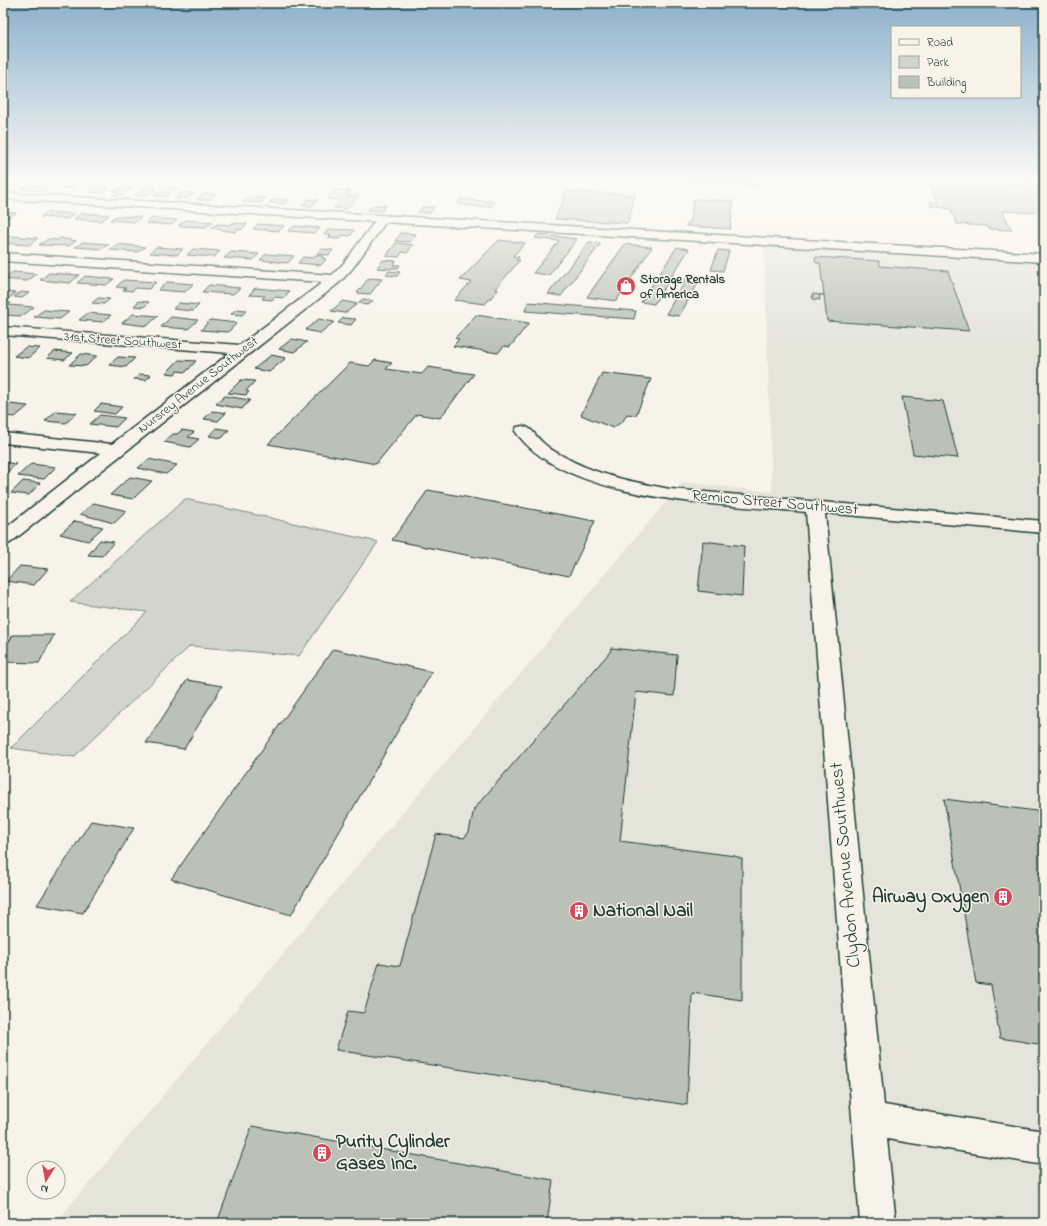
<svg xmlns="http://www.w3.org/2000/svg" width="1047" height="1226" viewBox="0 0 1047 1226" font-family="'Indie Flower',sans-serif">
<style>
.built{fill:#e5e4d9}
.green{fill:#d3d5ca;stroke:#79897f}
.building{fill:#bbc1b6;stroke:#1f3d34}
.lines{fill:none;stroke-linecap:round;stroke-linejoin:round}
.street-casing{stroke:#1f3d34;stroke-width:3}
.secondary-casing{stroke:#1f3d34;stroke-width:3}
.street{fill:#f7f3e8;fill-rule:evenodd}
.secondary{fill:#f7f3e8;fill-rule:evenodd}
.labels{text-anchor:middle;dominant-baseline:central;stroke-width:3;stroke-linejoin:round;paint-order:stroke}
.far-poi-label{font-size:13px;font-weight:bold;fill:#1f3d34;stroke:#f7f3e8;text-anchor:start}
.far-street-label{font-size:13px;fill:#1f3d34;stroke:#f7f3e8}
.street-label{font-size:16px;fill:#1f3d34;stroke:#f7f3e8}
.near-street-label{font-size:19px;fill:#1f3d34;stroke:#f7f3e8}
.near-poi-label{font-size:19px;font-weight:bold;fill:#1f3d34;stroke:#f7f3e8;text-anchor:start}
</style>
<rect width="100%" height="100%" fill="#f7f3e8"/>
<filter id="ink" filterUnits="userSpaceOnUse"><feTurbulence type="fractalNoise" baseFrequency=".025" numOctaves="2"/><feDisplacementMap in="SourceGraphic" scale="8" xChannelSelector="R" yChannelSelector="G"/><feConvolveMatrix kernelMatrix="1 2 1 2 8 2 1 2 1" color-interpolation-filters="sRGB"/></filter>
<g filter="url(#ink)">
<!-- built -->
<path class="built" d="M764 247 1044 263V1223H55L683 482 772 492Z"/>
<!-- green -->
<path class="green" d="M185 499 378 542 299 656 190 646 74 757 11 748 147 612 70 602Z"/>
<!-- building -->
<g class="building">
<path d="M674 181H757V186Z"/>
<path d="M929 181H990L1028 183 1027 182 1044 181V213L1002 211 1012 230 989 229 987 226 957 224 951 209 931 206 930 202H938Z"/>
<path d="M29 185 50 186 43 191 21 189Z"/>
<path d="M67 186H78L74 189 62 188Z"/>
<path d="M93 187 109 188 102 193 89 192 92 190H89Z"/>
<path d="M147 187 157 188 146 196 134 195Z"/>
<path d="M119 188H133L123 195H114L118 192 113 191Z"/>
<path d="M165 188H177L166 196H154Z"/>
<path d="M335 190 351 191 346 196H358L347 209 334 208 341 200 327 199Z"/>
<path d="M567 191 635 195 628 223 555 219Z"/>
<path d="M183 192 195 193 187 198H175Z"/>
<path d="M204 193 216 194 209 200H196Z"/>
<path d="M247 197 266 198 261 203 242 202Z"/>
<path d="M274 199 289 200 283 204 269 203Z"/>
<path d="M308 199 318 200 312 206H302Z"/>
<path d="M461 199 495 202 492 206 481 207 457 204Z"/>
<path d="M694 199 733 201 730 229 686 226 687 223H690Z"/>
<path d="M373 205H386L382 211 368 210Z"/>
<path d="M422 207H434L430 213 418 212Z"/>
<path d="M3 212 16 213 9 217H3Z"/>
<path d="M48 212 74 214 67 219 40 217Z"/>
<path d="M82 213 109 215 101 221 74 219Z"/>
<path d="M116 216 141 217 135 222 110 220Z"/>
<path d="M152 218 177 220 171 225 146 223Z"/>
<path d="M186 220 213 222 206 227 178 226Z"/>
<path d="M232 223 247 224 241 230 238 229 235 232 211 228 217 224 230 225Z"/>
<path d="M258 224 284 226 279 231 253 229Z"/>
<path d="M294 226 320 228 315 233 288 231Z"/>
<path d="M329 229 354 230 350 236 342 235 339 239 328 238 331 235 324 234Z"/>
<path d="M401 233 416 234 410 242 395 241Z"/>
<path d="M539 234 577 239 549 275 533 273 559 241 535 238Z"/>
<path d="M8 236 38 238 29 245 3 243V239Z"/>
<path d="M60 238 76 241 69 246 39 245 48 239 57 240Z"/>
<path d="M499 240 525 243 513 256 519 257 516 260H520L495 289 498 290 485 304 454 300 471 282 460 280Z"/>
<path d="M83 242 109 244 101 249 75 247Z"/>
<path d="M589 242 601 243 561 296 548 294Z"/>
<path d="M396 243 413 245 407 253 402 252 399 257 386 256Z"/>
<path d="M117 244 145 247 137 252 110 250Z"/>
<path d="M625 244 652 247 616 301 587 297Z"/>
<path d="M156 247 183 249 177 255 150 253Z"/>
<path d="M677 247 689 249 654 304 641 302Z"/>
<path d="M193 249 220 251 214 257 187 255Z"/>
<path d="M321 249 333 250 329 255 317 254Z"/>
<path d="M718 250 729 251 723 271 711 270Z"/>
<path d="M231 252 259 254 253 260 224 258Z"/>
<path d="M266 254 294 256 288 263 260 260Z"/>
<path d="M315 255 323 256 322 258 326 259 321 265 298 263 303 257 313 258Z"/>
<path d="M815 257 879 261 880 266 948 271 969 331 827 321 824 295H819L820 300 813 299 812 294 824 295 820 263H816Z"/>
<path d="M383 260 396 261 393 265H400L398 268H392L390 269 377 268Z"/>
<path d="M389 271 400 272 397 276 386 275Z"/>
<path d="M13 272 37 274 27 281 3 279Z"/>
<path d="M49 273 79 275 70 283 40 280Z"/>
<path d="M85 276 114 279 106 285 77 283Z"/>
<path d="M688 276 701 278 679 316 666 314Z"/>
<path d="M369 278 382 279 370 294 357 293Z"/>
<path d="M124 280 156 282 149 289 136 288 132 291 123 290 126 288 116 287Z"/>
<path d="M167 282 193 284 185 292 158 290Z"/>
<path d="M209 285 240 288 233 294 202 292Z"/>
<path d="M255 288 289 291 284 298 274 297 272 300 262 299 265 296 249 295Z"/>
<path d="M5 292 16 293 9 298 3 297V294Z"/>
<path d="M21 292 29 293 22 298 14 297Z"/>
<path d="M98 298 110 299 104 304 92 303Z"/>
<path d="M363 299 373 301 367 305 358 303Z"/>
<path d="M139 301 149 302 144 307 134 306Z"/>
<path d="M343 301 357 304 345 313 331 311Z"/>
<path d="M6 302 11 303 8 305 34 307 22 316 3 315V310L8 306 3 305Z"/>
<path d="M528 302 636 311 634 319 525 311Z"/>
<path d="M179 303 199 305 193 311 173 309Z"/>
<path d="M236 309 247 310 242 315 231 314Z"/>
<path d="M44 310 69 312 60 319 34 317Z"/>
<path d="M88 313 111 315 103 322 79 320Z"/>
<path d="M133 314 158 316 147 326 122 323Z"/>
<path d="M476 315 529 323 510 347 504 346 498 353 453 346 459 339 455 338Z"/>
<path d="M171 317 198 320 188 329 161 327Z"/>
<path d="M343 318 356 319 351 325 338 323Z"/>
<path d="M319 319 334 322 320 333 305 330Z"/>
<path d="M210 320 237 323 228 332 201 330Z"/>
<path d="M292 339 307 342 294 352 279 349Z"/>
<path d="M26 347 40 348 28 358 14 356Z"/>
<path d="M55 351 73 353 64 360 47 358Z"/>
<path d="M81 354 97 356 86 366 69 365Z"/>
<path d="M271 355 286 358 269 372 254 369Z"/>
<path d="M118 357 135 358 126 367 109 365Z"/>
<path d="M179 360 196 361 186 372 177 371 175 374 166 373Z"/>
<path d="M375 360 392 363 386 369 422 374 428 367 474 374 440 418 417 414 376 464 268 444 350 363 369 366Z"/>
<path d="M602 373 651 379 636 415 627 414 623 421 613 428 581 415Z"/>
<path d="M139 374 151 375 146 380 134 379Z"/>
<path d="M241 380 255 381 246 391 249 392 246 395 228 393Z"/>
<path d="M225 396 250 400 242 409 216 404Z"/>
<path d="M902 397 943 401 958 458 913 454Z"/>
<path d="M10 404 28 406 15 417 3 416V410Z"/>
<path d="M101 404 122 407 115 414 94 411Z"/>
<path d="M56 411 77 413 66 423 45 421Z"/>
<path d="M212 411 226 413 218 421 204 419Z"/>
<path d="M100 415 125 418 116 427 90 424Z"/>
<path d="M216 428 229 430 222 438 209 436Z"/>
<path d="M182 430 194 432 188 437 199 439 190 447 164 442 173 434H177Z"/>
<path d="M149 459 177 465 166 474 138 468Z"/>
<path d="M3 462 16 464 3 476Z"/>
<path d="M31 464 56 467 44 479 18 476Z"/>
<path d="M130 477 152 481 133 499 110 495Z"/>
<path d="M23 481 40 483 29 495 11 493Z"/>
<path d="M428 490 595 521 569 576 392 540Z"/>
<path d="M94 503 127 511 114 523 80 514Z"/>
<path d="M75 521 103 527 88 541 60 534Z"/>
<path d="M100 540 114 542 102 556 88 555Z"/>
<path d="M703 541 744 546 742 596 698 591Z"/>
<path d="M20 566 48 569 34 585 6 581Z"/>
<path d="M13 635H54L39 663 3 662V651Z"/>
<path d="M611 648 677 655 674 696 636 692 620 841 735 856 742 859V1000L692 993 687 1105 336 1050 348 1011 364 1013 379 963 400 966 436 834 464 838 469 832 474 809 610 652Z"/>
<path d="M333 649 432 672 291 915 171 879Z"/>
<path d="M187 680 222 686 184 749 146 743Z"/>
<path d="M944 799 1044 812V1045L1000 1038 991 985 976 983Z"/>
<path d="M91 821 134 828 83 913 37 905Z"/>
<path d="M252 1126 553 1180 547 1223H217Z"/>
</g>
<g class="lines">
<!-- street casing -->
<g class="street-casing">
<g id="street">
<path d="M382 216 386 217 388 219 352 269 340 282 10 543 3 545V530L101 453 3 443V433L112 444 230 353 3 335V327L240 345 323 282 3 261V253L332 275 344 263 378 217Z"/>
<path d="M523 426C532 428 535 435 541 441 547 447 555 452 561 455 595 475 633 482 670 489L1044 521V533L825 513 884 1105 1044 1131V1165L887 1139 896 1223H860L806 512C725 504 565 503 515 431L517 427Z"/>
</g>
</g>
<!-- secondary casing -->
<g class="secondary-casing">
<path id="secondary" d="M3 193 1044 254V262L3 199Z"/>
</g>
<!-- street -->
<use href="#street" class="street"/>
<!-- secondary -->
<use href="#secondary" class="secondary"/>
</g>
</g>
<!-- sky -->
<linearGradient id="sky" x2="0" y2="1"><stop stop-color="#8db1cc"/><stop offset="0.51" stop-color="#fbfaf5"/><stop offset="1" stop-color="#fbfaf5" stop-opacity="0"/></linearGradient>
<rect width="1047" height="353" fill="url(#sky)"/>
<!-- icons -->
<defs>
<g id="shop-disc" transform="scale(1)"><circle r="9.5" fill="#d1495b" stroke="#f7f3e8"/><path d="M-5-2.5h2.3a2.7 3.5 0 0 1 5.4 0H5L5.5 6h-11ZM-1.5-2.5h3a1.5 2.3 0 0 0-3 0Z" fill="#fff"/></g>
<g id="building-disc" transform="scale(1)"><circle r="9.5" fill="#d1495b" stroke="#f7f3e8"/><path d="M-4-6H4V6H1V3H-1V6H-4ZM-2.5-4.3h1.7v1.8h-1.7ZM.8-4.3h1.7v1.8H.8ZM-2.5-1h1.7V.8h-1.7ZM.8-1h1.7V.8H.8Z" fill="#fff"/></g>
</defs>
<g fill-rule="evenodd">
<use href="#shop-disc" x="626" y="286"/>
<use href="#building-disc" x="1003" y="897"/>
<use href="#building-disc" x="579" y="911"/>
<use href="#building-disc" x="322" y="1153"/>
</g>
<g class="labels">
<!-- far-poi labels -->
<g class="far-poi-label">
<text x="640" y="279">Storage Rentals<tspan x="640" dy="15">of America</tspan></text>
</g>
<!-- far-street labels -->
<g class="far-street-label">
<text transform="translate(123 341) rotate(4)">31st Street Southwest</text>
<text transform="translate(198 385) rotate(-38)">Nursrey Avenue Southwest</text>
</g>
<!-- street labels -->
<g class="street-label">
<text transform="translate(775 503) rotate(5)">Remico Street Southwest</text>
</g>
<!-- near-street labels -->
<g class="near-street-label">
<text transform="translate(846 865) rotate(-95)">Clydon Avenue Southwest</text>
</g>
<!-- near-poi labels -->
<g class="near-poi-label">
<text x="989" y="897" text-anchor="end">Airway Oxygen</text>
<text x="593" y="911">National Nail</text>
<text x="336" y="1142">Purity Cylinder<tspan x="336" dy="22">Gases Inc.</tspan></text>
</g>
</g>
<!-- margin -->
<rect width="1047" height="1226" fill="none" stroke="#f7f3e8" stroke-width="16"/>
<rect x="8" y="8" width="1031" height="1210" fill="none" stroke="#1f3d34" stroke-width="1.5" filter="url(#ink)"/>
<!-- legend -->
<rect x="891" y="26" width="130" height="72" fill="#f7f3e8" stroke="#a1aaa0"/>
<rect x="899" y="39" width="20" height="6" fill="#f7f3e8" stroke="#a1aaa0"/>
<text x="927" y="46" font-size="12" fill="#1f3d34">Road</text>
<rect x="899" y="56" width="20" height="12" fill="#d3d5ca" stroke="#a1aaa0"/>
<text x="927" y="66" font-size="12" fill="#1f3d34">Park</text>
<rect x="899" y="76" width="20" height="12" fill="#bbc1b6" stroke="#a1aaa0"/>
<text x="927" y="86" font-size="12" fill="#1f3d34">Building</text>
<!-- north arrow -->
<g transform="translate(46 1180) rotate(191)"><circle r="19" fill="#f7f3e8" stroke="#a1aaa0"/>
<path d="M0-3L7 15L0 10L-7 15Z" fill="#d1495b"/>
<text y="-6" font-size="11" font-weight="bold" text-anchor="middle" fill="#1f3d34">N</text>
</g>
</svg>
